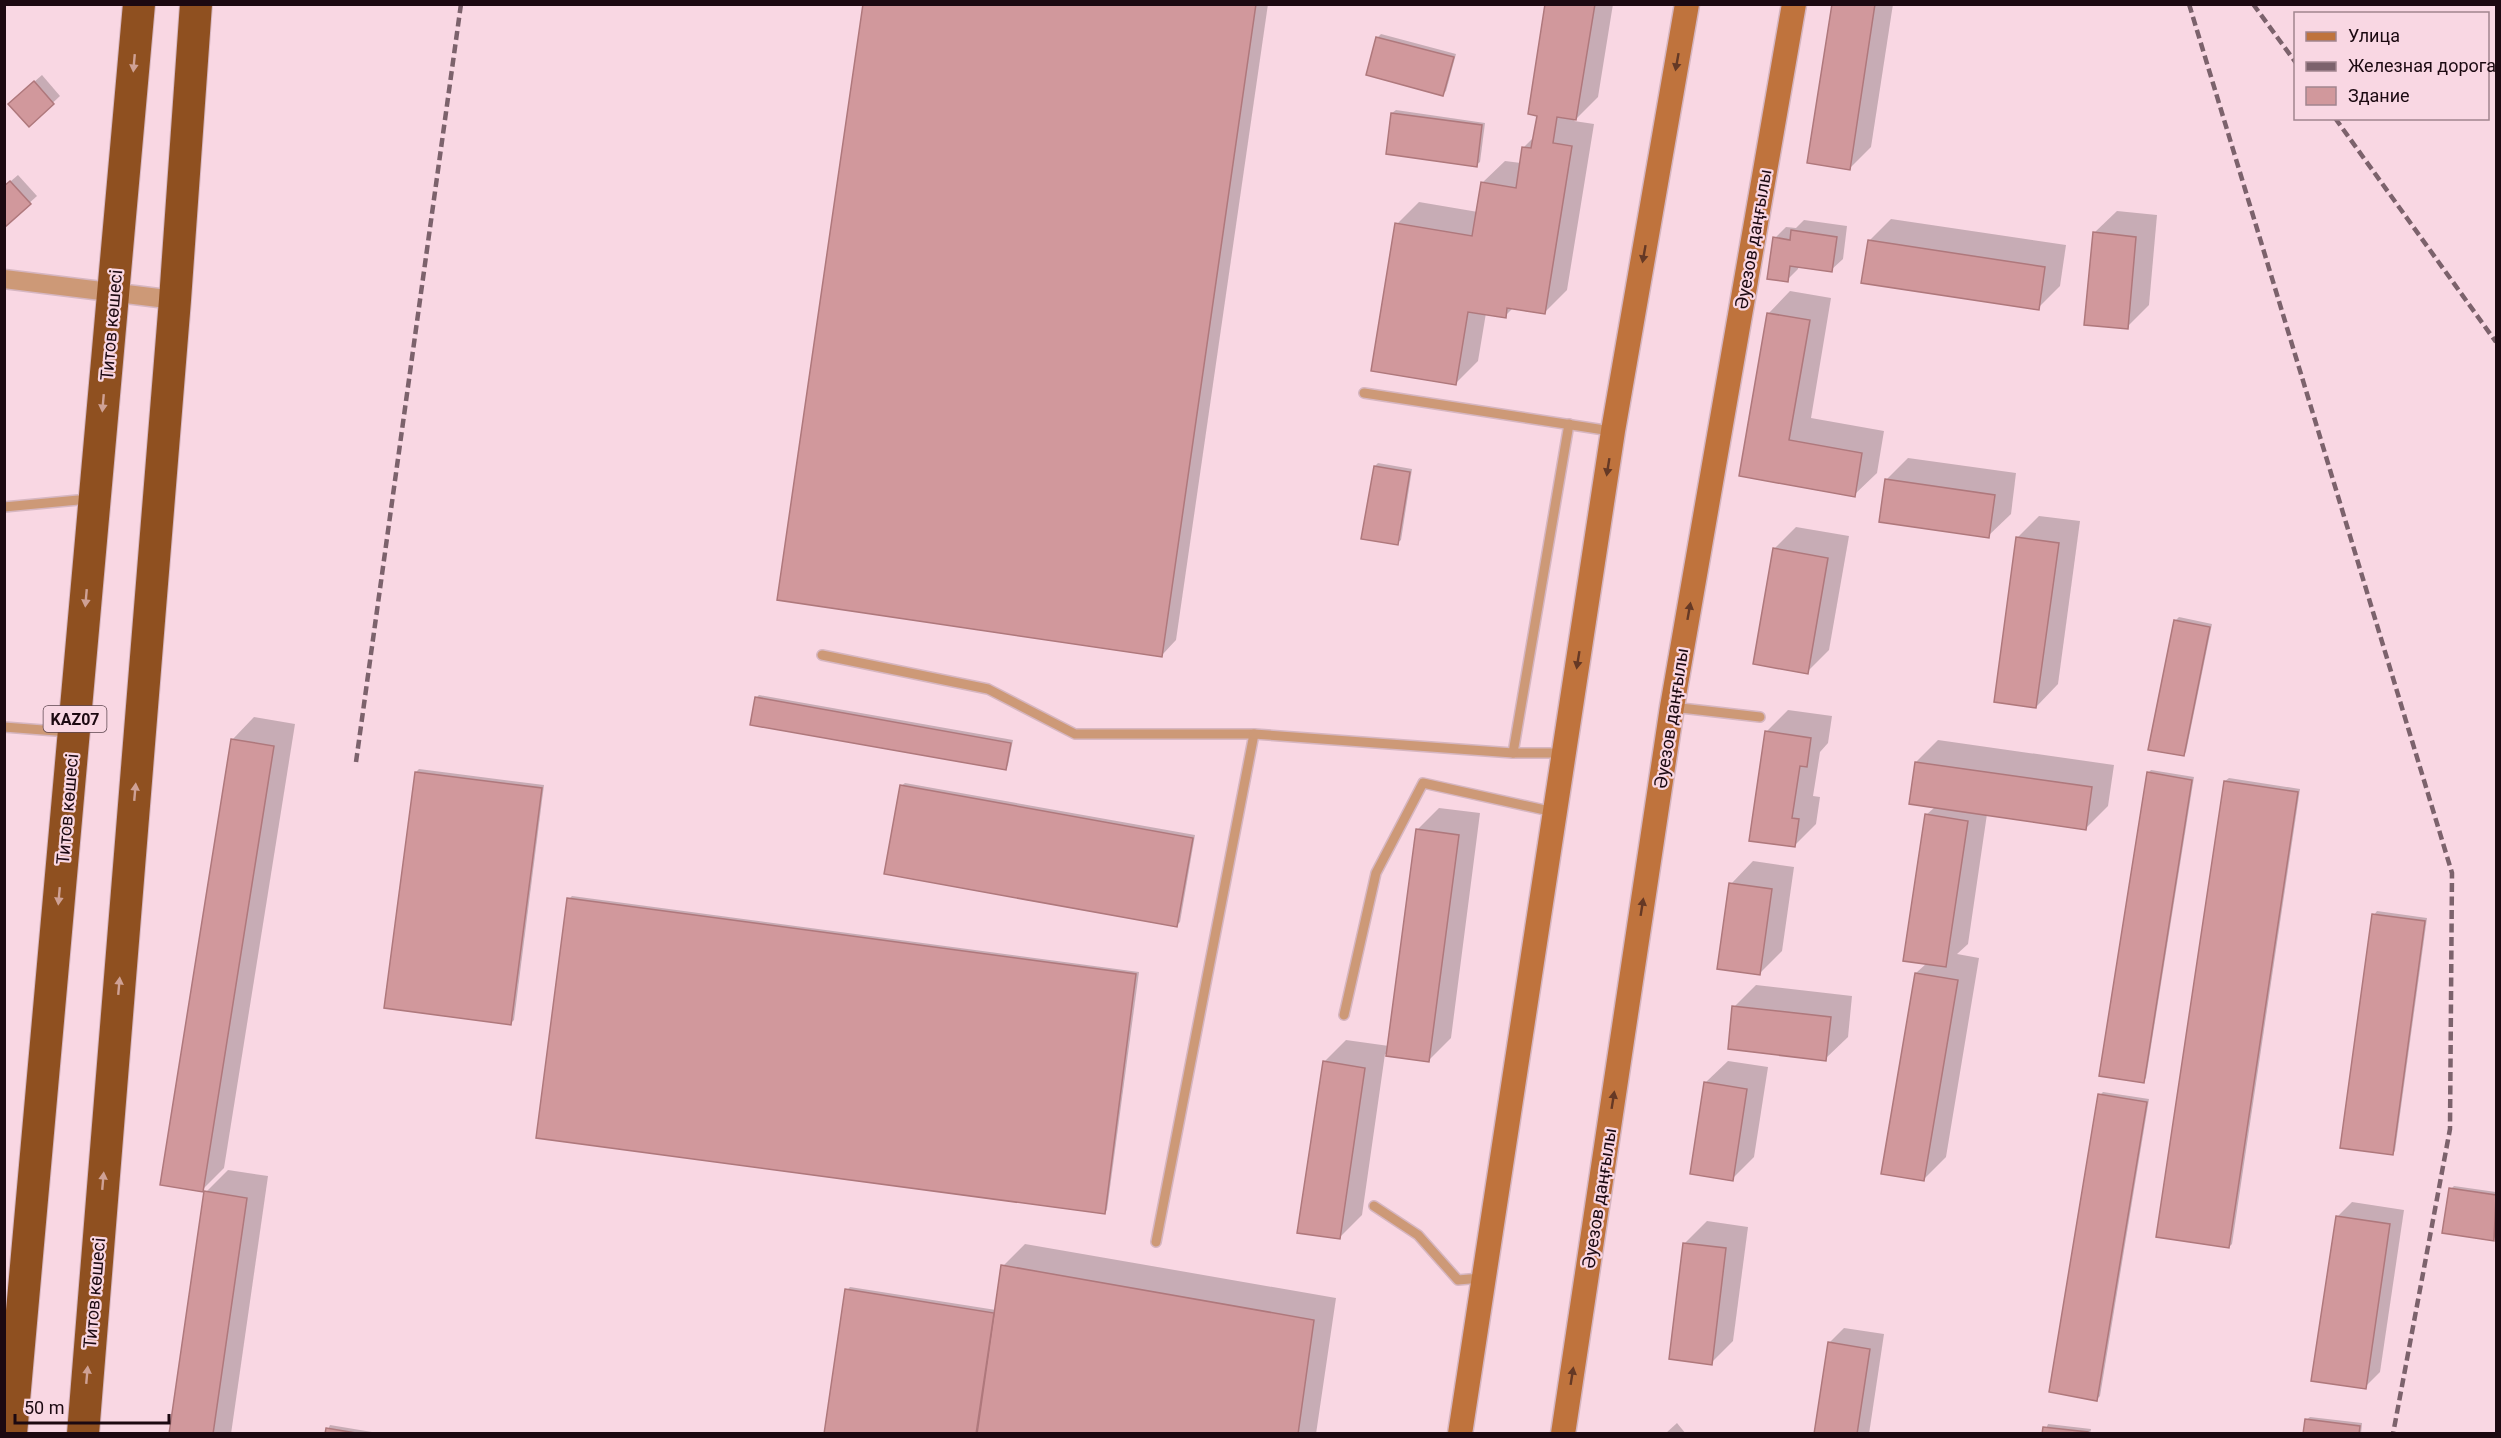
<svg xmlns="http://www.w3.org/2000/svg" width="2501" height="1438" viewBox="0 0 2501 1438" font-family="Roboto,sans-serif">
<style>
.shadow{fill:#0003}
.building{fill:#d1989c;stroke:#af787c;stroke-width:1.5}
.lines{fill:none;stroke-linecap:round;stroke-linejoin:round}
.lane-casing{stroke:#d6b6c1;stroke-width:12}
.street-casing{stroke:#d6b6c1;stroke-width:21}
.secondary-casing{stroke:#d6b6c1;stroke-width:27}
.highway-casing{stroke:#d6b6c1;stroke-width:34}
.lane{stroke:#cd9977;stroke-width:9}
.street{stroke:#cd9977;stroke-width:18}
.secondary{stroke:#bf733d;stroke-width:24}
.highway{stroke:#8f5020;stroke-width:32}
.rail{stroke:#7c626c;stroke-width:4.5;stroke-dasharray:9 4.5;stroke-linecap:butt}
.oneway{fill:#653925}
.oneway2{fill:#cfa195}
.labels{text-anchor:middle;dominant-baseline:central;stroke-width:4.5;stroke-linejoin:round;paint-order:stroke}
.shield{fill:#f9d7e3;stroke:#5e4750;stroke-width:1.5}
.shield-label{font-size:16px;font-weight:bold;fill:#1c0911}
.street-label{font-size:18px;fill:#1c0911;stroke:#f9d7e3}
</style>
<rect width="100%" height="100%" fill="#f9d7e3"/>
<!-- shadow -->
<g class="shadow">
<path d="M865 4H1268L1176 640 1162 655Z"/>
<path d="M1547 4H1613L1598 97 1574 121 1594 124 1567 290 1545 312 1514 307 1505 316 1486 313 1478 361 1456 383 1397 224 1419 202 1478 212 1482 183 1505 161 1521 163 1524 147 1535 136Z"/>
<path d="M1833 4H1893L1871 147 1849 169Z"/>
<path d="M1381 34 1456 54 1446 91 1443 94 1368 74 1378 37Z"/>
<path d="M42 75 60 96 29 125 17 97Z"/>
<path d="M1396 110 1485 123 1480 162 1476 165 1392 113Z"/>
<path d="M18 175 37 196 5 225 4 187Z"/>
<path d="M2117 211 2157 215 2149 305 2127 327 2094 233Z"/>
<path d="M1891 219 2066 245 2060 286 2038 308 1869 241Z"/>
<path d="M1804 220 1847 226 1843 259 1831 270 1799 265 1798 269 1787 280 1775 238 1786 227 1796 228Z"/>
<path d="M1790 291 1831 298 1811 418 1884 431 1877 473 1854 495 1741 475 1768 314Z"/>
<path d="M1908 458 2016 473 2011 514 1988 536 1886 480Z"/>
<path d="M1378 463 1412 469 1401 540 1397 543 1375 466Z"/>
<path d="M2039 516 2080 521 2058 684 2036 707 2017 538Z"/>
<path d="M1796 527 1849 536 1829 650 1807 672 1774 549Z"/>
<path d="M2179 617 2212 624 2186 752 2183 755 2175 621Z"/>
<path d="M759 695 1013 740 1008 765 1005 769 756 698Z"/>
<path d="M1788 710 1832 716 1828 743 1820 752 1813 796 1820 797 1816 824 1794 846 1766 732Z"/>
<path d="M254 717 295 724 224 1168 202 1190 232 740Z"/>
<path d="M1938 740 2114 765 2108 806 2086 828 1987 814 1968 944 1957 954 1979 958 1946 1157 1924 1179 1916 973 1927 963 1926 815 1935 807 1916 762Z"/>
<path d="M419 769 544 785 514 1020 511 1023 416 772Z"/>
<path d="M2151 770 2194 777 2146 1078 2143 1081 2148 773Z"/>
<path d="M2229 778 2300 789 2232 1244 2229 1247 2225 781Z"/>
<path d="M905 783 1195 835 1180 922 1177 925 901 786Z"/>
<path d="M1439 808 1480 813 1451 1038 1429 1060 1385 1054 1362 1215 1340 1237 1324 1062 1346 1040 1389 1046 1417 830Z"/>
<path d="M1753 861 1794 867 1782 951 1760 973 1731 884Z"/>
<path d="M572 896 1139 972 1107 1210 1104 1213 569 899Z"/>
<path d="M2377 911 2427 918 2395 1151 2392 1154 2374 915Z"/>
<path d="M1756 985 1852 996 1848 1037 1825 1059 1734 1007Z"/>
<path d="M1728 1061 1768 1067 1754 1157 1732 1179 1705 1083Z"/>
<path d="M2103 1092 2149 1099 2100 1396 2097 1399 2100 1095Z"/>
<path d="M228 1170 268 1176 231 1434H170L206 1192Z"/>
<path d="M2454 1186 2496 1192V1236L2493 1239 2451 1189Z"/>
<path d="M2352 1202 2404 1210 2380 1372 2365 1387 2337 1217Z"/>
<path d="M1707 1221 1748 1227 1733 1341 1711 1363 1685 1243Z"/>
<path d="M1025 1244 1336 1298 1316 1434H825L847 1290 850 1287 996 1310 1003 1266Z"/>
<path d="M1844 1328 1884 1334 1869 1434H1815L1829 1343Z"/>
<path d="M2310 1417 2362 1423 2361 1434H2305L2306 1420Z"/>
<path d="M1677 1423 1686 1434H1665Z"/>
<path d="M2048 1424 2091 1429 2090 1434H2044Z"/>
<path d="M330 1425 378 1433V1434H326Z"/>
</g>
<!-- building -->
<g class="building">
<path d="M863 4H1256L1162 657 777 600Z"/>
<path d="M1545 4H1595L1576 120 1557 117 1553 143 1572 146 1545 314 1507 308 1506 318 1468 312 1456 385 1371 371 1395 223 1472 236 1481 182 1516 188 1522 147 1531 148 1537 116 1528 114Z"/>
<path d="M1832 4H1875L1850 170 1807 163Z"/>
<path d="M1376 37 1454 57 1443 96 1366 75Z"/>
<path d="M34 81 54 104 29 127 8 104Z"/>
<path d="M1391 113 1482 125 1477 167 1386 154Z"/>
<path d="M10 181 31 204 5 227 4 186Z"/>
<path d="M1791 230 1837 237 1832 272 1790 266 1788 282 1767 279 1773 237 1790 240Z"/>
<path d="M2093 232 2136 237 2128 329 2084 325Z"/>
<path d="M1868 240 2045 267 2039 310 1861 283Z"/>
<path d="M1767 313 1810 320 1789 440 1862 453 1855 497 1739 476Z"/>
<path d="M1374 466 1410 472 1398 545 1361 539Z"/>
<path d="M1885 479 1995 495 1989 538 1879 522Z"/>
<path d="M2016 537 2059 543 2036 708 1994 702Z"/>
<path d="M1773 548 1828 558 1808 674 1753 664Z"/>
<path d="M2174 620 2210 627 2184 756 2148 750Z"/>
<path d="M755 697 1011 743 1006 770 750 725Z"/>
<path d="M1765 731 1811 738 1807 767 1800 766 1792 818 1799 819 1795 847 1749 841Z"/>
<path d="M231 739 274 746 203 1192 160 1185Z"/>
<path d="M1915 762 2092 787 2086 830 1909 804Z"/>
<path d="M415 772 542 788 511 1025 384 1008Z"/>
<path d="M2147 772 2192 780 2144 1083 2099 1076Z"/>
<path d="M2224 781 2298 792 2229 1248 2156 1237Z"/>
<path d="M900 785 1193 838 1177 927 884 874Z"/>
<path d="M1925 814 1968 821 1946 967 1903 961Z"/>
<path d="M1416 829 1459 835 1429 1062 1386 1056Z"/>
<path d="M1729 883 1772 889 1760 975 1717 969Z"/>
<path d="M567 898 1136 974 1105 1214 536 1138Z"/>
<path d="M2372 914 2425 921 2393 1155 2340 1148Z"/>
<path d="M1915 973 1958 980 1924 1181 1881 1174Z"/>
<path d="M1732 1006 1831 1017 1826 1061 1728 1049Z"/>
<path d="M1323 1061 1365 1068 1340 1239 1297 1233Z"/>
<path d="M1704 1082 1747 1089 1733 1181 1690 1174Z"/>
<path d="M2098 1094 2147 1102 2097 1401 2049 1392Z"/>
<path d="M2449 1188 2496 1195 2494 1241 2442 1233Z"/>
<path d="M204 1191 247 1198 213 1434H169Z"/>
<path d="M2336 1216 2390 1224 2366 1389 2311 1381Z"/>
<path d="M1683 1243 1726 1248 1712 1365 1669 1359Z"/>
<path d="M1001 1265 1314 1320 1298 1434H977Z"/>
<path d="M845 1289 994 1313 976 1434H824Z"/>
<path d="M1828 1342 1870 1349 1857 1434H1814Z"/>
<path d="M2305 1419 2360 1426 2359 1434H2303Z"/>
<path d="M2043 1427 2088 1432V1434H2042Z"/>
<path d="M326 1428 362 1434H325Z"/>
</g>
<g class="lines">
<!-- lane casing -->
<g class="lane-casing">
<g id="lane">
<path d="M1364 393 1611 431"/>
<path d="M4 507 89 499"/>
<path d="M822 655 988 689 1075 734H1254L1156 1242"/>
<path d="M1672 707 1760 717"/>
<path d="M4 727 69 732"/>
<path d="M1254 734 1513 753H1563"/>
<path d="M1513 753 1569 424"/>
<path d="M1344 1015 1376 873 1423 783 1554 812"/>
<path d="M1374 1206 1418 1235 1458 1280 1481 1278"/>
</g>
</g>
<!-- street casing -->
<g class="street-casing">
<path id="street" d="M4 279 175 300"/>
</g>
<!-- secondary casing -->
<g class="secondary-casing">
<g id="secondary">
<path d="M1460 1434 1613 431 1687 4"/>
<path d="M1563 1434 1672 707 1794 4"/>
</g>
</g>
<!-- highway casing -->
<g class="highway-casing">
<g id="highway">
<path d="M11 1434 139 4"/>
<path d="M83 1434 175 300 196 4"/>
</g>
</g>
<!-- lane -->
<use href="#lane" class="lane"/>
<!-- street -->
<use href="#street" class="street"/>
<!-- secondary -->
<use href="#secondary" class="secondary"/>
<!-- highway -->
<use href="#highway" class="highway"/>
<!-- rail -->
<g class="rail">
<path d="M2189 4 2452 873 2450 1129 2393 1434"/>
<path d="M2253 4 2296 63"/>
<path d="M2335 118 2496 342"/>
<path d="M356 762 461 4"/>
</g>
</g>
<!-- one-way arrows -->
<defs><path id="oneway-solid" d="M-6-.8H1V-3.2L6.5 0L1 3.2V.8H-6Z" transform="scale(1.5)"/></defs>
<g class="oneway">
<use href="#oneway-solid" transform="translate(1677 62) rotate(100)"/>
<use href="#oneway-solid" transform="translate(1644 254) rotate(100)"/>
<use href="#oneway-solid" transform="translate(1608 467) rotate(99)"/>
<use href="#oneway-solid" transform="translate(1689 611) rotate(-80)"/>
<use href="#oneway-solid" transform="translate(1578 660) rotate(99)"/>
<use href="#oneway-solid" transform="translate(1642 907) rotate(-81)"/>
<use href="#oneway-solid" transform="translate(1613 1100) rotate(-81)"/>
<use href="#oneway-solid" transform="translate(1572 1376) rotate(-81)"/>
</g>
<g class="oneway2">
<use href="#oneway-solid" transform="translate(134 63) rotate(95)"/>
<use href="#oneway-solid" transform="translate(103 403) rotate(95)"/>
<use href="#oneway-solid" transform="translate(86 598) rotate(95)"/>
<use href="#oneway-solid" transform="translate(135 792) rotate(-85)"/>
<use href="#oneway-solid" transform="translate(59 896) rotate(95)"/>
<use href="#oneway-solid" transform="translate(119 986) rotate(-85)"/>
<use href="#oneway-solid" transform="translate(103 1181) rotate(-85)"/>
<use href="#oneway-solid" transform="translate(87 1375) rotate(-85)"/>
</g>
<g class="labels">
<!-- shield labels -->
<rect class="shield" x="43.5" y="706" width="63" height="26" rx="4.5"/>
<g class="shield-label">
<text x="75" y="719">KAZ07</text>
</g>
<!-- street labels -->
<g class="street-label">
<text transform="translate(1753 239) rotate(-80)">Әуезов даңғылы</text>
<text transform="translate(111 325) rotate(-85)">Титов көшесі</text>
<text transform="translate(1671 718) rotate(-81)">Әуезов даңғылы</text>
<text transform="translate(67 809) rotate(-85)">Титов көшесі</text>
<text transform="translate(1599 1198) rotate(-81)">Әуезов даңғылы</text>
<text transform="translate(94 1293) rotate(-85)">Титов көшесі</text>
</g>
</g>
<!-- border -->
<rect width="2501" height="1438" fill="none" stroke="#1c0911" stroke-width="12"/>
<!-- legend -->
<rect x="2294" y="12" width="195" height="108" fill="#f9d7e3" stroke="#a1858f" stroke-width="1.5"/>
<rect x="2306" y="32" width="30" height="9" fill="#bf733d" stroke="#a1858f" stroke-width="1.5"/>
<text x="2348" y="42" font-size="18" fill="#1c0911">Улица</text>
<rect x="2306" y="62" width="30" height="9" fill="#7c626c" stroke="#a1858f" stroke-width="1.5"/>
<text x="2348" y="72" font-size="18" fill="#1c0911">Железная дорога</text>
<rect x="2306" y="87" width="30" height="18" fill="#d1989c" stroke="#a1858f" stroke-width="1.5"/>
<text x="2348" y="102" font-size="18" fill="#1c0911">Здание</text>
<!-- scale -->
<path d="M15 1414v9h154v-9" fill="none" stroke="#1c0911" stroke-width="3"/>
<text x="24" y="1414" font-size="18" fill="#1c0911" stroke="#f9d7e3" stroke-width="4.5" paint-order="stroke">50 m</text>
</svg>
